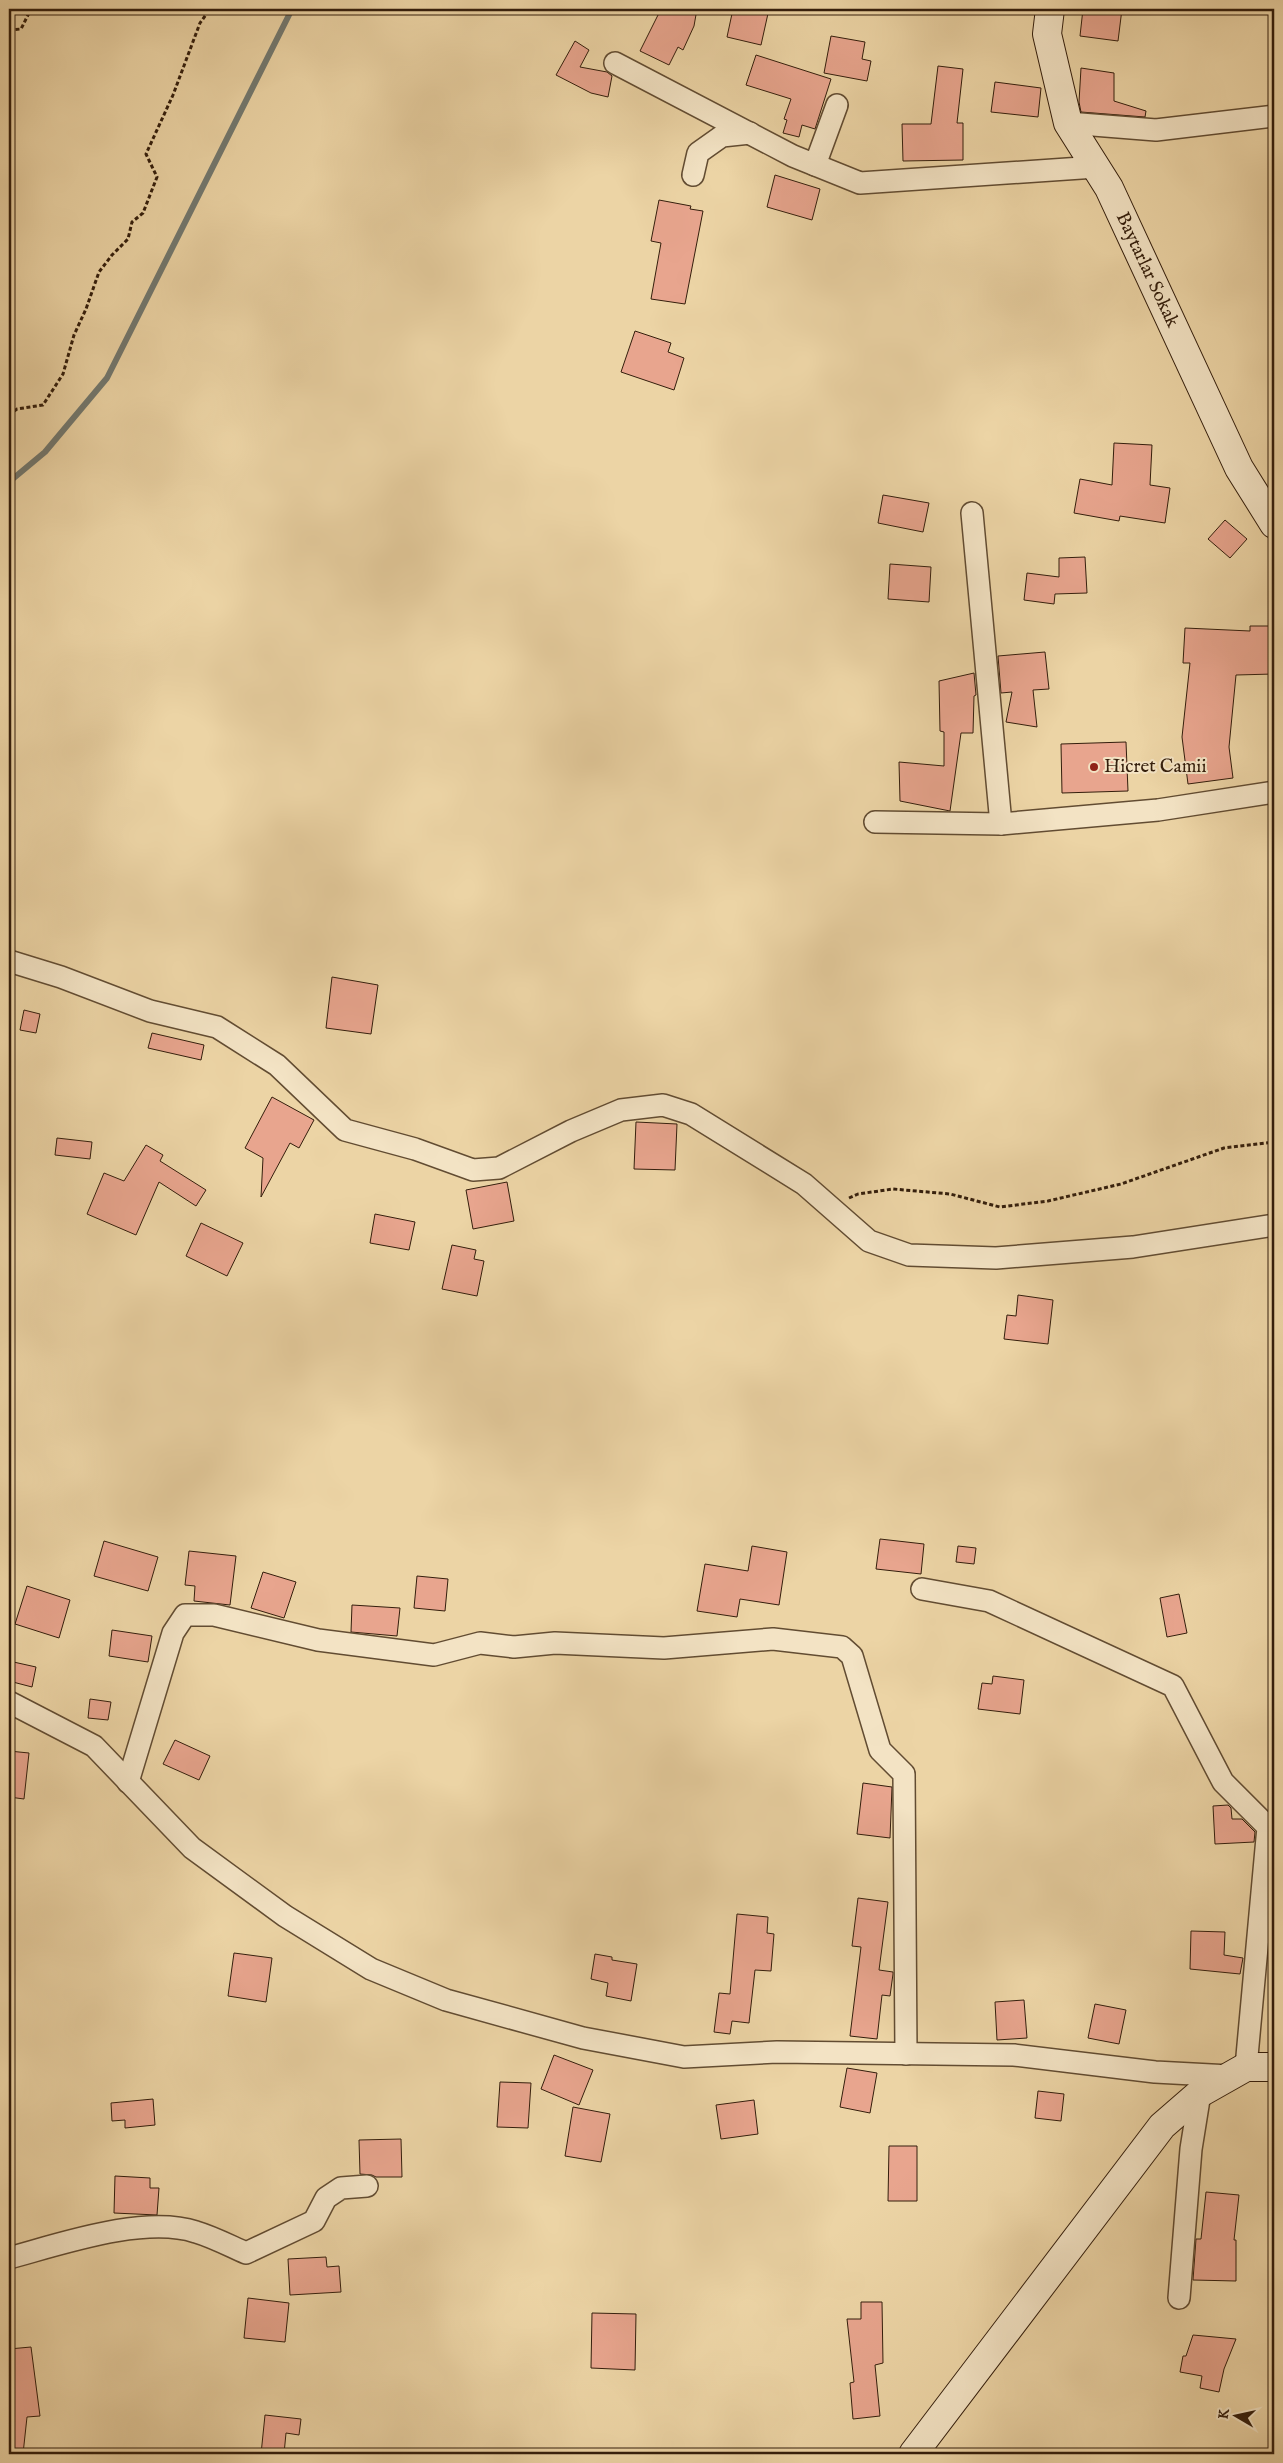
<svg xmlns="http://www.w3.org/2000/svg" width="1283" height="2463" viewBox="0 0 1283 2463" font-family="'IM FELL English',serif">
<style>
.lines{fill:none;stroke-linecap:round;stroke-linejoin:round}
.stream{stroke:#737970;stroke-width:6}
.building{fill:#e8a58e;stroke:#341e0c}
.street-casing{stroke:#624c32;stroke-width:24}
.secondary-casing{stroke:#341e0c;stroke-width:30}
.path{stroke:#341e0c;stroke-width:3;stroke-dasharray:4 2.5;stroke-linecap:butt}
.street{stroke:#f3e3c4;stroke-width:21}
.secondary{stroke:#f3e3c4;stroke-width:28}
.poi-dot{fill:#8f2418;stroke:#f3e3c4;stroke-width:2}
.labels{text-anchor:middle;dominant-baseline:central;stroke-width:4;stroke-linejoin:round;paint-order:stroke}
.street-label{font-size:19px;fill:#341e0c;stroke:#f3e3c4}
.poi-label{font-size:19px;fill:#341e0c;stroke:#f3e3c4;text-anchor:start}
</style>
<rect width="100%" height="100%" fill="#ecd4a5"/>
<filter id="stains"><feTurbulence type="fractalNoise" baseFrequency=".004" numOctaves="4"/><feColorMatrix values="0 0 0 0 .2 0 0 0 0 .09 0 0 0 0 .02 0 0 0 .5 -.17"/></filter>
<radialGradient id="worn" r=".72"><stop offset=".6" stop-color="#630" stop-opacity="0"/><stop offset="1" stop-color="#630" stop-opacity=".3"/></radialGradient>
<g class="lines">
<!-- stream -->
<path class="stream" d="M9 482 45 452 107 378 292 9"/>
</g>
<!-- building -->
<g class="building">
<path d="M661 9H697L694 26 683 50 678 47 669 65 640 51Z"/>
<path d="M733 9H769L761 45 727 37Z"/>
<path d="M1083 9H1122L1118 41 1080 36Z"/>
<path d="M831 36 865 42 862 59 871 61 867 81 824 73Z"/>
<path d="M575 41 589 50 580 67 607 72 612 76 608 97 591 93 556 75Z"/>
<path d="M756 55 831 79 815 129 802 125 799 137 783 133 787 120 784 119 791 99 746 85Z"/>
<path d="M938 66 963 69 957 123H963V160L903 161 902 124H931Z"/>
<path d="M1081 68 1114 73V101L1146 111 1145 117 1081 112 1079 102Z"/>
<path d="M995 82 1041 88 1038 117 991 112Z"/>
<path d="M775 175 820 189 812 220 767 207Z"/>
<path d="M659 200 691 206 690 209 703 211 685 304 651 299 661 243 651 241Z"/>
<path d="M635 331 671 343 668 352 684 358 674 390 621 372Z"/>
<path d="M1114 443 1152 445 1150 485 1170 488 1165 523 1120 516 1119 521 1074 513 1080 479 1112 485Z"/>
<path d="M883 495 929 503 923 532 878 523Z"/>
<path d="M1225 520 1247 539 1230 558 1208 539Z"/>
<path d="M1085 557 1087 593 1055 594 1054 604 1024 600 1027 573 1059 577V558Z"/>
<path d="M890 564 931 567 929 602 888 599Z"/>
<path d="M1250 626H1274V674L1236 675 1229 747 1233 778 1188 784 1182 737 1190 663H1183L1185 628 1250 631Z"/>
<path d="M1045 652 1049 689 1033 690 1037 727 1006 722 1012 692 1001 693 998 656Z"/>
<path d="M974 673 976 695 974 696 973 733H961L950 811 900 801 899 762 944 766V732L940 731 939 681Z"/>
<path d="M1126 742 1128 791 1062 793 1061 744Z"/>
<path d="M332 977 378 985 371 1034 326 1028Z"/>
<path d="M24 1010 40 1014 36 1033 20 1030Z"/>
<path d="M152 1033 204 1045 201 1060 148 1048Z"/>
<path d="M272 1097 314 1120 299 1148 290 1143 261 1197 263 1158 245 1148Z"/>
<path d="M636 1122 677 1124 675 1170 634 1169Z"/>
<path d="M57 1138 92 1142 90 1159 55 1155Z"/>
<path d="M146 1145 163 1155 160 1161 206 1190 196 1206 159 1182 136 1235 87 1214 104 1173 124 1181Z"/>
<path d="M507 1182 514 1221 473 1229 466 1190Z"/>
<path d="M375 1214 415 1222 409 1250 370 1243Z"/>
<path d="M201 1223 243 1243 227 1276 186 1256Z"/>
<path d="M452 1245 476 1250 474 1259 484 1261 477 1296 442 1289Z"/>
<path d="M1018 1295 1053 1300 1048 1344 1004 1339 1007 1315 1016 1316Z"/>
<path d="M880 1539 924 1544 921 1574 876 1569Z"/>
<path d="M104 1541 158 1557 148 1591 94 1576Z"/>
<path d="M752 1546 787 1552 779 1605 740 1599 737 1617 697 1611 705 1564 748 1571Z"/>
<path d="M958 1546 976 1548 974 1564 956 1562Z"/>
<path d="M189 1551 236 1556 230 1605 194 1601 195 1586 185 1585Z"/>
<path d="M263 1572 296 1582 284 1618 251 1608Z"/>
<path d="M417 1576 448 1579 445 1611 414 1608Z"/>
<path d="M27 1586 70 1600 59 1638 15 1624Z"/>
<path d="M1179 1594 1187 1633 1167 1637 1160 1598Z"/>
<path d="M352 1605 400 1608 397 1636 351 1632Z"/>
<path d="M112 1630 152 1636 148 1662 109 1656Z"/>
<path d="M9 1661 36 1667 32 1687 9 1681Z"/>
<path d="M993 1676 1024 1680 1020 1714 978 1709 982 1683 992 1684Z"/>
<path d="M90 1699 111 1702 108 1720 88 1718Z"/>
<path d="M175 1740 210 1756 199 1780 163 1764Z"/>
<path d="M9 1751 29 1753 24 1799 9 1797Z"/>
<path d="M863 1783 892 1787 890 1838 857 1834Z"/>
<path d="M1228 1805 1231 1808 1232 1819H1242L1255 1832 1254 1842 1215 1844 1213 1806Z"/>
<path d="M858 1898 888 1902 879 1970 893 1972V1974L890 1996 882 1995 877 2039 850 2036 861 1947 852 1946Z"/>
<path d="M737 1914 768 1917 767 1933 774 1934 771 1971 755 1970 749 2023 732 2021 730 2034 714 2032 719 1993 730 1994Z"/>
<path d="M1191 1931 1225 1932 1224 1955 1243 1958 1240 1974 1190 1969Z"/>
<path d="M234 1953 272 1958 266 2002 228 1996Z"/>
<path d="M595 1954 612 1957V1960L637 1964 631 2001 606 1996 608 1983 591 1979Z"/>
<path d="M1024 2000 1027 2038 997 2040 995 2002Z"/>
<path d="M1095 2004 1126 2010 1119 2044 1088 2038Z"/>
<path d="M554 2055 593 2070 579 2105 541 2089Z"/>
<path d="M847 2068 877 2073 870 2113 840 2107Z"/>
<path d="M500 2082 531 2083 528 2128 497 2127Z"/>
<path d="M1038 2091 1064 2094 1061 2121 1035 2118Z"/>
<path d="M153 2099 155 2125 125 2128V2120L112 2121 111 2103Z"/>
<path d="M754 2100 758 2134 721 2139 716 2105Z"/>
<path d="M573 2107 610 2114 601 2162 565 2156Z"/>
<path d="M401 2139 402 2177H376L372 2175 360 2174 359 2140Z"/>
<path d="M889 2146H917V2201H888Z"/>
<path d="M115 2176 150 2178V2188H159L157 2215 114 2213Z"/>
<path d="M1206 2192 1239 2195 1234 2240H1236V2281L1193 2280 1196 2239H1201Z"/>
<path d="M326 2257 327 2267 339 2266 341 2292 290 2295 288 2259Z"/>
<path d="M248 2298 289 2303 285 2342 244 2338Z"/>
<path d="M861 2302H882L883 2363 875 2365 880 2416 853 2419 850 2383 854 2382 847 2319H861Z"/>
<path d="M592 2313 636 2314 635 2370 591 2368Z"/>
<path d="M1193 2335 1236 2339 1224 2369 1219 2392 1200 2388 1202 2376 1180 2372 1183 2356H1186Z"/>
<path d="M31 2347 40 2416 27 2417 23 2454H9V2349Z"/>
<path d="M265 2415 301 2419 299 2435 286 2433 284 2454H261Z"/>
</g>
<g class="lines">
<!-- street casing -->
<g class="street-casing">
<g id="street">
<path d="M615 63 793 156 860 183 1096 167"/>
<path d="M1068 123 1156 130 1274 116"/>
<path d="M815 165 837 105"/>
<path d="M693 175 698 153 722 136 750 133"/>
<path d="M972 513 1001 824"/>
<path d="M875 822 1001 824 1158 810 1274 792"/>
<path d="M9 961 61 977 150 1011 217 1027 277 1065 345 1130 415 1149 473 1170 499 1168 571 1131 621 1110 663 1105 691 1114 804 1184 869 1241 909 1255 996 1258 1133 1247 1274 1225"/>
<path d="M922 1589 989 1601 1173 1686 1223 1782 1268 1827 1246 2067"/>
<path d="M9 1702 94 1746 192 1848 285 1916 371 1969 446 2000 583 2038 684 2057 777 2052 1014 2055 1155 2072 1230 2076"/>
<path d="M128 1782 173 1633 185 1615H214L318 1640 434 1655 480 1643 514 1647 555 1643 664 1648 773 1639 842 1647 852 1656 880 1750 904 1774 906 2054"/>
<path d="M9 2258C61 2244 144 2215 196 2232 213 2237 230 2246 246 2253L314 2221 326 2198 341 2188 367 2186"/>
<path d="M1179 2298 1191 2149 1200 2093"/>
</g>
</g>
<!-- secondary casing -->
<g class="secondary-casing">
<g id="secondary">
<path d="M1050 9 1047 34 1068 123 1109 188 1239 468 1274 524"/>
<path d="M913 2454 1162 2126 1200 2093 1246 2067H1274"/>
</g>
</g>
<!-- path -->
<g class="path">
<path d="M9 30 21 29 31 9"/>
<path d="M9 415 17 409 43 405 63 374 74 335 86 309 99 272 112 255 128 239 132 222 143 213 157 177 146 154 173 95 200 23 210 9"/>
<path d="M849 1198 858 1194 893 1189 950 1194 1000 1207 1048 1201 1121 1184 1224 1148 1274 1142"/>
</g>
<!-- street -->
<use href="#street" class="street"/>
<!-- secondary -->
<use href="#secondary" class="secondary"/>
</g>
<!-- markers -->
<circle class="poi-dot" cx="1094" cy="767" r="5"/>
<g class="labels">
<!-- street labels -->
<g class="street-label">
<text transform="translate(1147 270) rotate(65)">Baytarlar Sokak</text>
</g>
<!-- poi labels -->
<g class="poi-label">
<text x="1104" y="767">Hicret Camii</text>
</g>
</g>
<!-- margin -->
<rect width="1283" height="2463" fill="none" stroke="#ecd4a5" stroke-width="30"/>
<rect x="10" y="10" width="1263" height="2443" fill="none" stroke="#341e0c" stroke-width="2.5"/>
<rect x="15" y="15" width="1253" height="2433" fill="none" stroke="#341e0c"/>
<!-- north arrow -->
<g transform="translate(1236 2416) rotate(279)" stroke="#f3e3c4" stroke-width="4" paint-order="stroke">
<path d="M0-4L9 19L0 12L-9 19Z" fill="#341e0c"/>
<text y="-8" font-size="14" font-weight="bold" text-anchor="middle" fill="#341e0c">K</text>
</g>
<rect width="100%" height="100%" filter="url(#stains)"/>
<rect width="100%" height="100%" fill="url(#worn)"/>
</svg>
